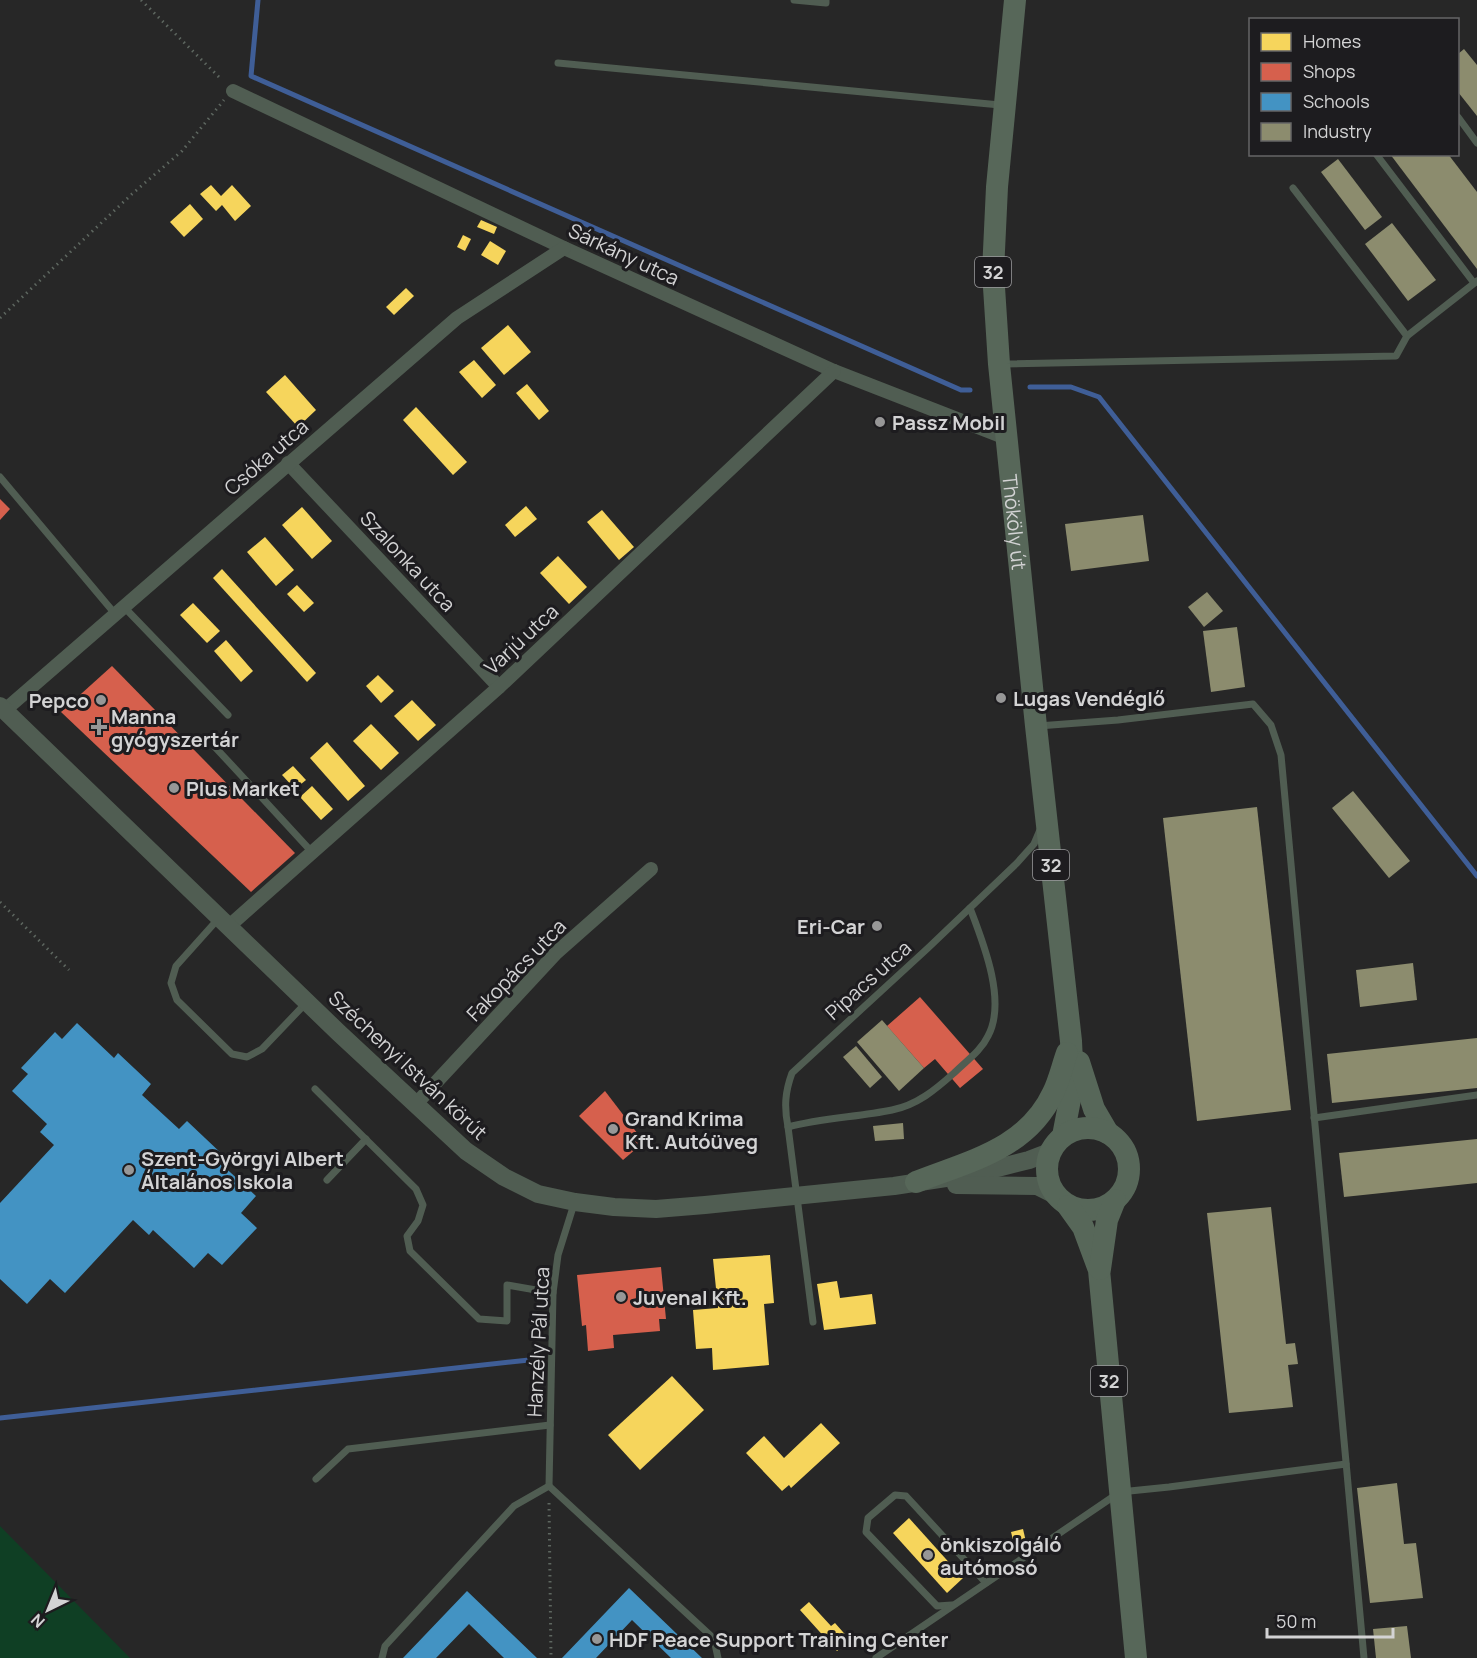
<svg xmlns="http://www.w3.org/2000/svg" width="1477" height="1658" viewBox="0 0 1477 1658" font-family="Manrope,sans-serif">
<style>
.green{fill:#0f3f24}
.homes{fill:#f6d55c}
.shops{fill:#d6604d}
.schools{fill:#4393c3}
.industry{fill:#8c8c6e}
.lines{fill:none;stroke-linecap:round;stroke-linejoin:round}
.stream{stroke:#3f5e97;stroke-width:5}
.path{stroke:#5e6760;stroke-width:3;stroke-dasharray:1.5 4.5;stroke-linecap:butt}
.service{stroke:#505d52;stroke-width:7}
.minor{stroke:#505d52;stroke-width:14}
.tertiary{stroke:#505d52;stroke-width:18}
.primary{stroke:#576759;stroke-width:22}
.poi-dot{fill:#979797;stroke:#1d1c1f;stroke-width:2}
.labels{text-anchor:middle;dominant-baseline:central;stroke-width:6;stroke-linejoin:round;paint-order:stroke}
.shield{fill:#1d1c1f;stroke:#9c9c9e;stroke-width:1.5}
.shield-label{font-size:18px;font-weight:bold;fill:#d3d3d4}
.street-label{font-size:20px;fill:#d3d3d4;stroke:#1d1c1f}
.poi-label{font-size:20px;font-weight:bold;fill:#d3d3d4;stroke:#1d1c1f;text-anchor:start}
</style>
<rect width="100%" height="100%" fill="#272727"/>
<!-- green -->
<path class="green" d="M0 1526 130 1658H0Z"/>
<!-- homes -->
<g class="homes">
<path d="M211 185 221 196 232 185 251 206 235 221 222 205 216 211 200 194Z"/>
<path d="M190 204 203 219 184 237 170 222Z"/>
<path d="M481 220 497 227 494 234 477 227Z"/>
<path d="M463 235 471 239 465 251 457 247Z"/>
<path d="M490 241 506 251 498 265 481 255Z"/>
<path d="M406 288 414 296 394 315 386 307Z"/>
<path d="M508 325 531 352 504 375 481 348Z"/>
<path d="M474 360 496 385 482 398 459 372Z"/>
<path d="M285 375 316 410 298 427 266 392Z"/>
<path d="M527 384 549 411 539 420 516 393Z"/>
<path d="M416 407 467 462 453 475 403 420Z"/>
<path d="M526 506 537 519 515 537 505 525Z"/>
<path d="M302 507 332 541 312 559 282 525Z"/>
<path d="M602 510 634 547 619 560 587 522Z"/>
<path d="M265 537 294 570 276 586 247 552Z"/>
<path d="M558 556 587 587 569 604 540 573Z"/>
<path d="M222 569 316 673 307 682 213 578Z"/>
<path d="M297 585 314 603 304 612 287 594Z"/>
<path d="M193 603 220 631 207 643 180 615Z"/>
<path d="M226 640 253 671 241 682 214 651Z"/>
<path d="M378 675 394 691 381 703 366 686Z"/>
<path d="M412 700 436 725 418 741 394 716Z"/>
<path d="M371 724 399 753 381 770 353 741Z"/>
<path d="M327 742 365 786 348 801 310 758Z"/>
<path d="M293 766 306 780 295 789 282 775Z"/>
<path d="M312 786 333 809 321 820 300 797Z"/>
<path d="M770 1255 774 1303 764 1304 769 1365 713 1370 712 1348 696 1349 693 1310 718 1308 713 1259Z"/>
<path d="M837 1281 840 1298 872 1294 876 1324 824 1330 817 1284Z"/>
<path d="M672 1376 704 1410 640 1470 608 1435Z"/>
<path d="M821 1423 840 1443 791 1488 789 1485 782 1491 746 1453 764 1436 784 1458Z"/>
<path d="M909 1518 963 1578 947 1593 893 1533Z"/>
<path d="M1023 1529 1027 1546 1015 1548 1011 1532Z"/>
<path d="M809 1602 831 1626 835 1623 850 1640 837 1651 800 1610Z"/>
</g>
<!-- shops -->
<g class="shops">
<path d="M0 499 10 509 0 520Z"/>
<path d="M112 666 295 853 251 892 61 712Z"/>
<path d="M920 997 983 1069 960 1088 935 1059 924 1068 887 1026Z"/>
<path d="M605 1091 644 1142 623 1160 579 1116Z"/>
<path d="M661 1267 666 1319H659L660 1331 613 1335 614 1348 588 1351 586 1325 582 1326 577 1275Z"/>
</g>
<!-- schools -->
<g class="schools">
<path d="M77 1023 114 1058 118 1053 151 1084 142 1095 179 1129 187 1121 223 1155 218 1161 256 1196 241 1213 257 1228 222 1265 208 1253 194 1268 153 1230 149 1235 133 1220 65 1293 50 1279 27 1304 0 1279V1203L54 1145 40 1132 47 1124 12 1091 28 1074 21 1068 55 1032 62 1039Z"/>
<path d="M629 1588 702 1658H671L632 1620 596 1658H562Z"/>
<path d="M467 1591 537 1658H504L469 1624 436 1658H403Z"/>
</g>
<!-- industry -->
<g class="industry">
<path d="M1464 49 1477 65V116L1458 92V54Z"/>
<path d="M1390 154H1448L1477 192V269Z"/>
<path d="M1338 159 1382 217 1365 230 1321 172Z"/>
<path d="M1392 223 1436 280 1408 301 1365 244Z"/>
<path d="M1143 515 1149 561 1071 571 1065 524Z"/>
<path d="M1207 592 1223 611 1204 627 1188 607Z"/>
<path d="M1237 627 1245 687 1211 692 1203 631Z"/>
<path d="M1353 791 1410 861 1389 878 1332 808Z"/>
<path d="M1257 807 1291 1110 1197 1121 1163 818Z"/>
<path d="M1413 963 1417 1000 1360 1007 1356 970Z"/>
<path d="M882 1020 924 1068 899 1091 857 1042Z"/>
<path d="M1477 1038V1088L1332 1103 1327 1054Z"/>
<path d="M856 1046 882 1077 870 1088 843 1057Z"/>
<path d="M903 1123 904 1139 875 1141 873 1126Z"/>
<path d="M1477 1139V1183L1344 1197 1339 1153Z"/>
<path d="M1271 1207 1286 1344 1295 1343 1298 1364 1288 1365 1293 1407 1229 1413 1207 1213Z"/>
<path d="M1397 1483 1404 1544 1416 1543 1423 1598 1370 1603 1357 1488Z"/>
<path d="M1407 1626 1411 1658H1376L1373 1629Z"/>
</g>
<g class="lines">
<!-- stream -->
<g class="stream">
<path d="M258 0 251 76 961 390H970"/>
<path d="M1030 387H1071L1099 397 1477 876"/>
<path d="M0 1418 529 1360"/>
</g>
<!-- path -->
<g class="path">
<path d="M141 0 222 80"/>
<path d="M0 318 132 194 182 151 224 100"/>
<path d="M0 902 69 970"/>
<path d="M549 1503 551 1657"/>
</g>
<!-- service -->
<g class="service">
<path d="M794 0 826 3V0"/>
<path d="M558 63 1000 105"/>
<path d="M1458 117 1477 143"/>
<path d="M1376 154 1474 283"/>
<path d="M1293 188 1407 336"/>
<path d="M1002 364 1396 356 1407 336 1477 281"/>
<path d="M0 477 116 615"/>
<path d="M124 607 228 715"/>
<path d="M1038 726 1118 720 1253 704 1271 725 1281 755 1364 1658"/>
<path d="M215 747 312 852"/>
<path d="M219 918 176 966 171 983 177 1000 232 1054 247 1057 262 1049 306 1003"/>
<path d="M315 1089 416 1189 423 1205 418 1221 407 1236 410 1251 479 1319 507 1321V1285L553 1293"/>
<path d="M1314 1118 1477 1095"/>
<path d="M788 1127C822 1118 858 1117 892 1110 917 1105 935 1090 954 1073 966 1061 981 1051 988 1036 1007 1001 983 942 970 908"/>
<path d="M327 1180 366 1139"/>
<path d="M813 1322 788 1127C784 1107 785 1092 792 1073L928 948 1017 863 1034 844 1040 830"/>
<path d="M316 1479 348 1449 550 1425"/>
<path d="M549 1486 553 1293 558 1255 574 1204"/>
<path d="M549 1486 710 1635 715 1644 718 1658"/>
<path d="M952 1605 937 1606 866 1532 868 1518 895 1495 906 1496 986 1583"/>
<path d="M382 1658 385 1646 514 1506 549 1486"/>
<path d="M876 1658 1120 1492 1169 1487 1346 1464"/>
</g>
<!-- minor -->
<g class="minor">
<path d="M233 91 564 248 834 371 1006 438"/>
<path d="M288 463 499 687"/>
<path d="M5 710 457 318 564 248"/>
<path d="M228 927 499 687 834 371"/>
<path d="M415 1105 556 953 651 869"/>
</g>
<!-- tertiary -->
<g class="tertiary">
<path d="M0 706 339 1033 466 1151 504 1177 538 1194 575 1202 614 1207 656 1209 705 1205 894 1186 978 1173 1029 1160 1050 1152"/>
<path d="M956 1185 1037 1186 1055 1195"/>
</g>
<!-- primary -->
<g class="primary">
<path id="s1" d="M1015 0 997 187 993 272 999 364 1036 726 1071 1041 1073 1084 1063 1136"/>
<path d="M1079 1062 1094 1109 1108 1133"/>
<circle cx="1088" cy="1169" r="41"/>
<path d="M916 1182C969 1161 1027 1149 1053 1093 1059 1081 1062 1067 1067 1053"/>
<path d="M1068 1206 1083 1227 1099 1270 1136 1658"/>
<path d="M1100 1269 1107 1220 1115 1200"/>
</g>
</g>
<!-- markers -->
<g class="poi-dot">
<circle cx="880" cy="422" r="6"/>
<circle cx="1001" cy="698" r="6"/>
<circle cx="101" cy="700" r="6"/>
<path d="M96 718h6v6h6v6h-6v6h-6v-6h-6v-6h6z"/>
<circle cx="174" cy="788" r="6"/>
<circle cx="877" cy="926" r="6"/>
<circle cx="613" cy="1129" r="6"/>
<circle cx="129" cy="1170" r="6"/>
<circle cx="621" cy="1297" r="6"/>
<circle cx="928" cy="1555" r="6"/>
<circle cx="597" cy="1639" r="6"/>
</g>
<g class="labels">
<!-- shield labels -->
<g class="shield">
<rect x="975" y="257" width="36" height="30" rx="4.5"/>
<rect x="1033" y="850" width="36" height="30" rx="4.5"/>
<rect x="1091" y="1366" width="36" height="30" rx="4.5"/>
</g>
<g class="shield-label">
<text x="993" y="272">32</text>
<text x="1051" y="865">32</text>
<text x="1109" y="1381">32</text>
</g>
<!-- street labels -->
<g class="street-label">
<text transform="translate(624 254) rotate(25)">Sárkány utca</text>
<text transform="translate(266 457) rotate(-41)">Csóka utca</text>
<text stroke="none"><textPath href="#s1" startOffset="524">Thököly út</textPath></text>
<text transform="translate(408 561) rotate(47)">Szalonka utca</text>
<text transform="translate(521 639) rotate(-43)">Varjú utca</text>
<text transform="translate(516 970) rotate(-46)">Fakopács utca</text>
<text transform="translate(868 980) rotate(-42)">Pipacs utca</text>
<text transform="translate(408 1065) rotate(43)">Széchenyi István körút</text>
<text transform="translate(538 1342) rotate(-87)">Hanzély Pál utca</text>
</g>
<!-- poi labels -->
<g class="poi-label">
<text x="892" y="422">Passz Mobil</text>
<text x="1013" y="698">Lugas Vendéglő</text>
<text x="89" y="700" text-anchor="end">Pepco</text>
<text x="111" y="716">Manna<tspan x="111" dy="23">gyógyszertár</tspan></text>
<text x="186" y="788">Plus Market</text>
<text x="865" y="926" text-anchor="end">Eri-Car</text>
<text x="625" y="1118">Grand Krima<tspan x="625" dy="23">Kft. Autóüveg</tspan></text>
<text x="141" y="1158">Szent-Györgyi Albert<tspan x="141" dy="23">Általános Iskola</tspan></text>
<text x="633" y="1297">Juvenal Kft.</text>
<text x="940" y="1544">önkiszolgáló<tspan x="940" dy="23">autómosó</tspan></text>
<text x="609" y="1639">HDF Peace Support Training Center</text>
</g>
</g>
<!-- legend -->
<rect x="1249" y="18" width="210" height="138" fill="#1d1c1f" stroke="#666567" stroke-width="1.5"/>
<rect x="1261" y="33" width="30" height="18" fill="#f6d55c" stroke="#666567" stroke-width="1.5"/>
<text x="1303" y="48" font-size="18" fill="#d3d3d4">Homes</text>
<rect x="1261" y="63" width="30" height="18" fill="#d6604d" stroke="#666567" stroke-width="1.5"/>
<text x="1303" y="78" font-size="18" fill="#d3d3d4">Shops</text>
<rect x="1261" y="93" width="30" height="18" fill="#4393c3" stroke="#666567" stroke-width="1.5"/>
<text x="1303" y="108" font-size="18" fill="#d3d3d4">Schools</text>
<rect x="1261" y="123" width="30" height="18" fill="#8c8c6e" stroke="#666567" stroke-width="1.5"/>
<text x="1303" y="138" font-size="18" fill="#d3d3d4">Industry</text>
<!-- north arrow -->
<g transform="translate(48 1610) rotate(223)" stroke="#1d1c1f" stroke-width="4.5" paint-order="stroke">
<path d="M0-4.5L10 22L0 15L-10 22Z" fill="#d3d3d4"/>
<text y="-9" font-size="16" font-weight="bold" text-anchor="middle" fill="#d3d3d4">N</text>
</g>
<!-- scale -->
<path d="M1267 1628v9h126v-9" fill="none" stroke="#d3d3d4" stroke-width="3"/>
<text x="1276" y="1628" font-size="18" fill="#d3d3d4" stroke="#1d1c1f" stroke-width="4.5" paint-order="stroke">50 m</text>
</svg>
